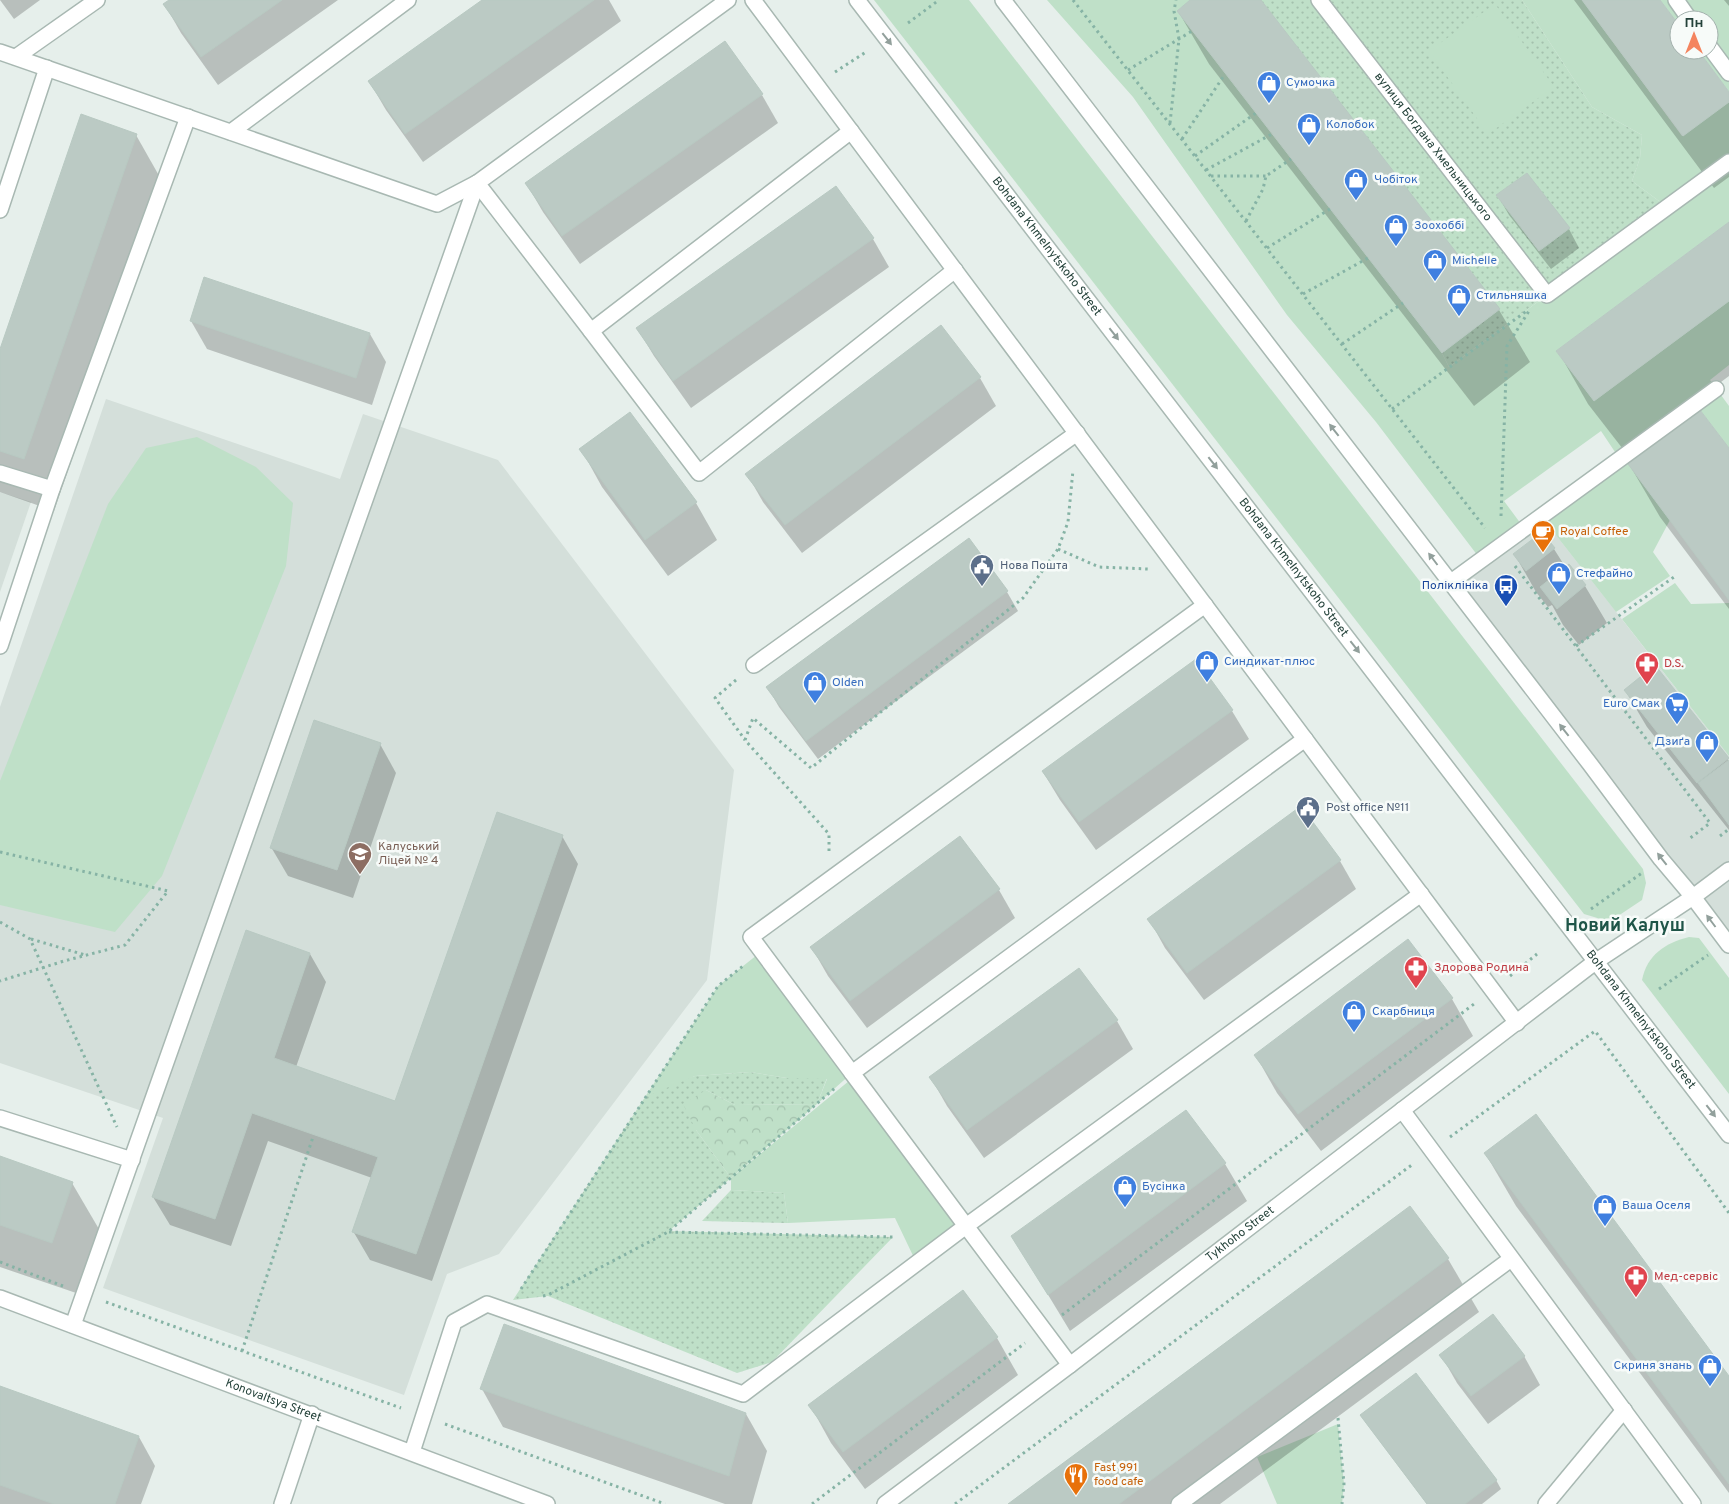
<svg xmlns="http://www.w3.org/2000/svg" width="1729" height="1504" viewBox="0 0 1729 1504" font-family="Overpass,sans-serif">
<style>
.built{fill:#d4dfda}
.grass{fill:url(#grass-dots)}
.forest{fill:url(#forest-crowns)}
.green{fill:#bfe0c8}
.shadow{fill:#0003}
.building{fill:#bbcac4;stroke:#b8c9c2}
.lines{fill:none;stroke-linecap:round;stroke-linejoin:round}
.service-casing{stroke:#a8b8b2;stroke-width:18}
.minor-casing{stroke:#a8b8b2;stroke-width:18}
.tertiary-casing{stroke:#a8b8b2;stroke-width:18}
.path{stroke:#86b3a5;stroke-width:3;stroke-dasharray:2.5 4;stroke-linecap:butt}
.service{stroke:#fff;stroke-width:15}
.minor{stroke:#fff;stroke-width:15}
.tertiary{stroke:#fff;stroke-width:15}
.oneway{fill:#92a09c}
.labels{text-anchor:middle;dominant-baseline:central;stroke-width:5;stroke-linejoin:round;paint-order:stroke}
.shop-label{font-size:12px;fill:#366cbe;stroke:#f7fbf9;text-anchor:start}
.street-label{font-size:12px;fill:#24423a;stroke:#f7fbf9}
.food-label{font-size:12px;fill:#c56008;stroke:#f7fbf9;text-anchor:start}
.service-label{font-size:12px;fill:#4e5e75;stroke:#f7fbf9;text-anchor:start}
.transit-label{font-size:12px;fill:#164399;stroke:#f7fbf9;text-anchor:end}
.health-label{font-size:12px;fill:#be3a42;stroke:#f7fbf9;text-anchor:start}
.education-label{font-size:12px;fill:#785e54;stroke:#f7fbf9;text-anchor:start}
.district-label{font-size:18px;font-weight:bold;fill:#1f5548;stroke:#f7fbf9}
</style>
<defs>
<pattern id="grass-dots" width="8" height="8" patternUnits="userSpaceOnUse" patternTransform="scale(1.25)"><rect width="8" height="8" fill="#bfe0c8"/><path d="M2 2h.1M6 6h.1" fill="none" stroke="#a4c1ad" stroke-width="1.8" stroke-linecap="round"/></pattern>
<pattern id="forest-crowns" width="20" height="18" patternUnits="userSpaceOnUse" patternTransform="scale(1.25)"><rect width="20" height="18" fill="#bfe0c8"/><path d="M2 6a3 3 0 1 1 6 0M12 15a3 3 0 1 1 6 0" fill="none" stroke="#a4c1ad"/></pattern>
</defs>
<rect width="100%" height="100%" fill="#e6efeb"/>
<!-- built -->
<g class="built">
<path d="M106 399 340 479 363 414 498 460 734 770 707 980 499 1254 447 1274 404 1395 103 1288 163 1118 0 1063V707Z"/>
<path d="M0 492 31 502 0 592Z"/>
<path d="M1541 516 1729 756V945L1451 582Z"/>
</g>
<!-- grass -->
<g class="grass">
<path d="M1190 0H1522L1592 107 1642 135 1640 158 1632 181 1667 207 1449 367 1442 353 1177 11Z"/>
<path d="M750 1072 787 1078H827L817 1104 735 1105 706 1090 696 1130 731 1178 669 1231 893 1237 772 1362 737 1373 548 1296 513 1300 645 1097 675 1082 695 1076Z"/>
<path d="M731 1190 784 1193 788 1223 702 1221Z"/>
</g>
<!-- forest -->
<path class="forest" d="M706 1090 735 1105 817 1104 731 1178 696 1130 683 1104Z"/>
<!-- green -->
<g class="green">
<path d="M874 0H969L1643 869 1646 883 1642 900 1618 916 1604 920 1584 914Z"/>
<path d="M1047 0H1190L1177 11 1442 353 1449 367 1667 207 1632 181 1640 158 1642 135 1592 107 1522 0H1582L1682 136 1729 102V222L1556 351 1594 401 1729 301V365L1710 380 1729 406V448L1700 410 1628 463 1670 520 1653 552 1670 576 1616 612 1541 516 1619 458 1601 431 1504 501 1524 528 1481 560 1376 422 1287 315 1133 97Z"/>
<path d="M1660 0H1729V92L1698 50H1709V20H1679V25Z"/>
<path d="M1495 4 1554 87 1488 134 1429 51Z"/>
<path d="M197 437 256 467 293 503 286 566 162 876 115 932 0 905V781L108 504 146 448Z"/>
<path d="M1675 583 1691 604 1729 603V756L1622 619Z"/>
<path d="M1689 937 1699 938 1729 978V1094L1642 980C1647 955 1665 943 1689 937Z"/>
<path d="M762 951 852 1073 817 1104 827 1079 787 1078 750 1072 695 1076 645 1097 718 986Z"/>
<path d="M855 1076 966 1226 917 1264 895 1218 788 1223 784 1193 731 1190V1178Z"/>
<path d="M1338 1424 1344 1484 1342 1504H1277L1257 1457Z"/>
</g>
<!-- shadow -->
<g class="shadow">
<path d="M0 0H40L14 19Z"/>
<path d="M172 0H338L218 85 181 33 165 5Z"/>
<path d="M484 0H609L621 21 423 162 386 110 369 81Z"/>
<path d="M1193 0H1259L1499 310 1530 362 1474 406 1209 64 1178 11Z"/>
<path d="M1574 0H1659L1679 27V50H1696L1729 94V177L1714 188Z"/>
<path d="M1724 0H1729V6Z"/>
<path d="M762 95 778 123 580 264 543 212 526 183Z"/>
<path d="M136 135 166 188 54 511 0 492V353Z"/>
<path d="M836 188 873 239 889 267 691 408 654 356 637 328Z"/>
<path d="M1498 196 1569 229 1579 248 1551 269 1509 215Z"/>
<path d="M1729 223V376L1626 453 1588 404 1558 351Z"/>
<path d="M191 321 370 334 386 362 372 405 207 349Z"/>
<path d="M980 378 996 406 802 553 763 502 747 474Z"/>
<path d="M581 449 696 503 717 540 668 576 602 487Z"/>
<path d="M1729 451V609L1660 517 1629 464Z"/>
<path d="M969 539 1007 592 1018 611 818 759 779 707 768 688Z"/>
<path d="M1554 549 1566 568 1569 566 1585 586 1607 623 1579 645 1563 625 1552 605 1548 607 1536 592 1515 555Z"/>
<path d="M1196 661 1232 711 1249 739 1096 850 1060 800 1043 772Z"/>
<path d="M1625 690 1728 759 1729 830 1647 727Z"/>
<path d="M380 744 396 773 353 898 288 876 271 847Z"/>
<path d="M562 836 578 864 432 1281 370 1260 353 1231 372 1178 268 1141 231 1246 170 1225 153 1197 310 954 326 982 296 1067 396 1102Z"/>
<path d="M959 838 999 890 1015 918 867 1028 828 976 812 948Z"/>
<path d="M1340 861 1356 889 1204 1000 1165 948 1149 919Z"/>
<path d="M1408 941 1452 999 1473 1036 1321 1151 1277 1093 1256 1056Z"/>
<path d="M1117 1021 1133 1049 984 1158 947 1106 931 1078Z"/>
<path d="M1186 1112 1225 1164 1247 1201 1070 1331 1013 1237Z"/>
<path d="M1485 1153 1729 1378V1493L1516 1206Z"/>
<path d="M0 1158 72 1183 103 1236 82 1295 0 1267Z"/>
<path d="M1410 1208 1448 1259 1479 1312 1220 1504H1011Z"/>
<path d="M963 1292 997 1338 1018 1375 865 1489 831 1443 810 1405Z"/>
<path d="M1441 1355 1524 1356 1540 1385 1488 1424 1457 1383Z"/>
<path d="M0 1387 139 1437 155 1466 141 1504H0Z"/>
<path d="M482 1389 746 1414 767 1451 752 1504H725L503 1427Z"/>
<path d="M1361 1416 1496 1480 1501 1489 1482 1504H1427Z"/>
</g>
<!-- building -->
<g class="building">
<path d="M169 0H282L201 57 163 4Z"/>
<path d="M482 0H594L405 134 368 81Z"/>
<path d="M1190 0H1261L1500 309 1442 353 1177 11Z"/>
<path d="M1582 0H1660L1679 25V50H1698L1729 92V102L1683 136Z"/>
<path d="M725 41 763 94 562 236 525 183Z"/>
<path d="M81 114 137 134 24 459 0 451V349Z"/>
<path d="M1527 173 1570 228 1539 251 1496 195Z"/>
<path d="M836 186 874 238 673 381 636 328Z"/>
<path d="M1729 222V301L1594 401 1556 351Z"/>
<path d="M204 277 370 333 356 378 190 321Z"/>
<path d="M941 325 981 377 785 525 745 474Z"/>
<path d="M1700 410 1729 448V600L1628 464Z"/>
<path d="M630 412 697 502 645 540 579 449Z"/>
<path d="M1542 532 1555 548 1526 571 1513 554Z"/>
<path d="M969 538 1008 591 806 741 766 687Z"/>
<path d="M1569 564 1586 585 1557 609 1540 587Z"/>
<path d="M1196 659 1233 710 1079 822 1042 771Z"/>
<path d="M1655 665 1729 758 1697 783 1624 690Z"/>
<path d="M314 720 381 743 337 870 270 848Z"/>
<path d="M1729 760V825L1698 783Z"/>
<path d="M1301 806 1341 860 1187 973 1147 919Z"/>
<path d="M497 812 563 835 416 1254 352 1232 378 1157 252 1113 215 1219 152 1197 246 930 310 953 274 1058 395 1101Z"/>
<path d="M960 836 1000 889 850 1001 810 947Z"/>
<path d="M1408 939 1453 998 1298 1114 1254 1055Z"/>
<path d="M1079 968 1118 1020 967 1130 929 1077Z"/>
<path d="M1186 1110 1226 1163 1048 1295 1011 1236Z"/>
<path d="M1536 1114 1729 1376V1484L1484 1153Z"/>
<path d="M0 1156 73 1182 52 1243 0 1225Z"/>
<path d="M1410 1206 1449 1258 1119 1504H1008Z"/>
<path d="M963 1290 998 1337 843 1452 808 1405Z"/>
<path d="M1493 1314 1525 1356 1471 1396 1439 1355Z"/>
<path d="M504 1324 746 1413 729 1476 480 1389Z"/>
<path d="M1416 1373 1497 1480 1465 1504H1427L1360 1415Z"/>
<path d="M0 1386 139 1436 115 1504H54L0 1485Z"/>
</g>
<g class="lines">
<!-- service casing -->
<g class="service-casing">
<g id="service">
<path d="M753 0 1517 1023"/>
<path id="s1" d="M1319 0 1547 295 1729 162"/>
<path d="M1676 0 1690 20"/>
<path d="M1709 46 1729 73"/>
<path d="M0 52 437 204 477 183"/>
<path d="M16 57 97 0"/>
<path d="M851 131 591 331 699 473 955 270"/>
<path d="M231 132 408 0"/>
<path d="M0 210 47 68"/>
<path d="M591 331 477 183 728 0"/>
<path d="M0 473 52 489 188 117"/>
<path d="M1451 582 1716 389"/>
<path d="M0 646 52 489"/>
<path d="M754 665 1077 433"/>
<path d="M852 1073 751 937 1205 605"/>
<path d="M1402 1110 1693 1504"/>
<path d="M0 1118 132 1160"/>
<path d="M73 1325 477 183"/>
<path d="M1070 1365 966 1226 1421 894"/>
<path d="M412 1452 454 1322 487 1304 743 1394 966 1226 852 1073 1305 739"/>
<path d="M1179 1504 1511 1259"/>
<path d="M1546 1504 1624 1410"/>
</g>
</g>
<!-- minor casing -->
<g class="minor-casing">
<g id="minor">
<path d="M1693 897 1729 870"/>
<path id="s2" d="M0 1298 547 1504"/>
<path d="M282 1504 312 1414"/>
<path id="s3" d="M885 1504 1070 1365 1595 962"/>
</g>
</g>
<!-- tertiary casing -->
<g class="tertiary-casing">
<g id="tertiary">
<path id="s4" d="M857 0 1729 1135"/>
<path d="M1003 0 1590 764 1661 859 1693 897 1729 945"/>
<path d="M1595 962 1693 897"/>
</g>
</g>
<!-- path -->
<g class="path">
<path d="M1073 0 1485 528"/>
<path d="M908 23 939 0"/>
<path d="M1128 70 1192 31"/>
<path d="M835 72 866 52"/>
<path d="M1170 123 1179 39 1174 11 1176 0"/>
<path d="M1182 139 1225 74"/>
<path d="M1195 156 1256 113"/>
<path d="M1206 170 1272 134"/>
<path d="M1211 176H1266"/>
<path d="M1246 221 1263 189 1266 176 1291 159"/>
<path d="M1267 248 1330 209"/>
<path d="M1303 294 1368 258"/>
<path d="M1342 344 1403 303"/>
<path d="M1392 409 1528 310"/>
<path d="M1501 516 1507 346 1529 311"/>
<path d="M1058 549 1099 567 1148 569"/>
<path d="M1515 566 1710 823 1689 839"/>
<path d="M1576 646 1674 577"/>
<path d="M736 680 715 698 745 740"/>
<path d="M1720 836 1729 829"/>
<path d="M829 851V834L745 740 753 718 811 768 1023 598 1058 549 1068 522 1073 470"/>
<path d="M0 852 168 891 125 945 64 961 0 981"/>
<path d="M1591 909 1642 873"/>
<path d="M0 922 30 939 117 1127"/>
<path d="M31 939 85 955"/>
<path d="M1510 976 1537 954"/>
<path d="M1659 989 1708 955"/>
<path d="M1450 1137 1595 1031 1729 1213"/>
<path d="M669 1232 893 1237"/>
<path d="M0 1262 63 1286"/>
<path d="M521 1289 718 986 743 966"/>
<path d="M543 1296 548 1295 668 1232 835 1088"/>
<path d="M106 1302 401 1408"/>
<path d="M1062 1315 1474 1004"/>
<path d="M242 1351 313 1137"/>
<path d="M1338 1418 1344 1484 1342 1504"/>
<path d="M445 1424 665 1504"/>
<path d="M812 1504 1025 1343"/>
<path d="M955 1504 1413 1164"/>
</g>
<!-- service -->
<use href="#service" class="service"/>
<!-- minor -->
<use href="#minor" class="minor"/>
<!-- tertiary -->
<use href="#tertiary" class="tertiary"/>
</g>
<!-- one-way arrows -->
<defs><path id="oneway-solid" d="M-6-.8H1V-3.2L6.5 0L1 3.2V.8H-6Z" transform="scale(1.25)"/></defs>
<g class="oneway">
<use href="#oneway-solid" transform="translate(887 39) rotate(52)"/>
<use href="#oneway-solid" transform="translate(1114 334) rotate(52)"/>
<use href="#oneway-solid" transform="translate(1334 430) rotate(-128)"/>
<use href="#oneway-solid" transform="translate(1213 463) rotate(52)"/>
<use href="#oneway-solid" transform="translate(1433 559) rotate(-127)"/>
<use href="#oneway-solid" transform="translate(1355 647) rotate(52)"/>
<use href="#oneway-solid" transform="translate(1564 730) rotate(-128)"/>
<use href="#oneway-solid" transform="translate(1662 859) rotate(-128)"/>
<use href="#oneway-solid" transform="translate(1711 921) rotate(-127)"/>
<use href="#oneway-solid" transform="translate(1711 1111) rotate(52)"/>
</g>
<!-- icons -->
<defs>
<g id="shop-pin" transform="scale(1.25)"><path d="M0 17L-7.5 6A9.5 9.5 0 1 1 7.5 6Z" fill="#3f7fe0" stroke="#f7fbf9"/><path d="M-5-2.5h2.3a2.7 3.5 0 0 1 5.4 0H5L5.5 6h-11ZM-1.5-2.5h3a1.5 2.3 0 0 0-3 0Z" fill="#fff"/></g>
<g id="cafe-pin" transform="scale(1.25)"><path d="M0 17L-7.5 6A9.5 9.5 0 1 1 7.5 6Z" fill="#e8710a" stroke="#f7fbf9"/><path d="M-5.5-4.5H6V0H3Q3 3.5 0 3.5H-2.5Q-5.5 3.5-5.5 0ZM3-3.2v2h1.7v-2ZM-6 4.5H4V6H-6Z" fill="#fff"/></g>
<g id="civic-pin" transform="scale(1.25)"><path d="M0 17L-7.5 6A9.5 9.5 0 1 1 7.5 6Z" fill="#5c6f8a" stroke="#f7fbf9"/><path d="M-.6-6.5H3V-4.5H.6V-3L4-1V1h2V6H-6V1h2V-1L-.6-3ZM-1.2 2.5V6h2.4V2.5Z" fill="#fff"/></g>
<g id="bus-pin" transform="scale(1.25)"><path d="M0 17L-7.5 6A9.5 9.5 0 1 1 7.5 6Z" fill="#1a4fb4" stroke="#f7fbf9"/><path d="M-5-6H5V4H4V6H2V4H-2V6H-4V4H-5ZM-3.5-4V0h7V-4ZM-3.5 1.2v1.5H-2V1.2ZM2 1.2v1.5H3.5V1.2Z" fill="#fff"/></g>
<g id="pharmacy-pin" transform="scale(1.25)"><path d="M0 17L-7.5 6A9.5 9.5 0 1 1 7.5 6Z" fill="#e0444e" stroke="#f7fbf9"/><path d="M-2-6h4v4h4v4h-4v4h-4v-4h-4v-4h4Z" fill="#fff"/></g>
<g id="supermarket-pin" transform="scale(1.25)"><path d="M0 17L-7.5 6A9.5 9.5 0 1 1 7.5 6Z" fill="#3f7fe0" stroke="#f7fbf9"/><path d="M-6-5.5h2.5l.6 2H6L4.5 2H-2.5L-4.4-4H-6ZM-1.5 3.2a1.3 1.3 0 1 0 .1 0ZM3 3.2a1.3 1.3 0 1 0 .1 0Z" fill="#fff"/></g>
<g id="school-pin" transform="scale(1.25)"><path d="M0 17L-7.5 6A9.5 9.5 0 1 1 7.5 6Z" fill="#8d6e63" stroke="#f7fbf9"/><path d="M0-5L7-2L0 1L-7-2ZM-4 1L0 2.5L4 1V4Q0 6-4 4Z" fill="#fff"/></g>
<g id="restaurant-pin" transform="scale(1.25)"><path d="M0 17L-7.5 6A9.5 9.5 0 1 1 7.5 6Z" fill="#e8710a" stroke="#f7fbf9"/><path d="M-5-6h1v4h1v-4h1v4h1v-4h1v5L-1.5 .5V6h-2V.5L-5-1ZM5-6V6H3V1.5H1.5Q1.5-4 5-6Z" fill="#fff"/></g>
</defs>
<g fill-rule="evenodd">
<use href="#shop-pin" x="1269" y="83"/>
<use href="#shop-pin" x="1309" y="125"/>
<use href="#shop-pin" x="1356" y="180"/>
<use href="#shop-pin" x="1396" y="226"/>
<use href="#shop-pin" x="1435" y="261"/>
<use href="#shop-pin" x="1459" y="296"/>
<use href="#cafe-pin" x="1543" y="532"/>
<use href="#civic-pin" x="982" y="566"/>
<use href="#shop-pin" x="1559" y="574"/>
<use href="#bus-pin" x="1506" y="586"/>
<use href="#shop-pin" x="1207" y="662"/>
<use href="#pharmacy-pin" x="1647" y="664"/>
<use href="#shop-pin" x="815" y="683"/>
<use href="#supermarket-pin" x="1677" y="704"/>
<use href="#shop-pin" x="1707" y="742"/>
<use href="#civic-pin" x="1308" y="808"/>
<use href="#school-pin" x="360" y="854"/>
<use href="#pharmacy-pin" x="1416" y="968"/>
<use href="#shop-pin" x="1354" y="1012"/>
<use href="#shop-pin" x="1125" y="1187"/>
<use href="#shop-pin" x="1605" y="1206"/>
<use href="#pharmacy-pin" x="1636" y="1277"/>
<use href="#shop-pin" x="1710" y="1366"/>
<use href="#restaurant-pin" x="1076" y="1475"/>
</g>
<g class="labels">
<!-- shop labels -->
<g class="shop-label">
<text x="1286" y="83">Сумочка</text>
<text x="1326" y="125">Колобок</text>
<text x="1374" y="180">Чобіток</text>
<text x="1414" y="226">Зоохоббі</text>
<text x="1452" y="261">Michelle</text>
<text x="1476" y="296">Стильняшка</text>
<text x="1576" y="574">Стефайно</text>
<text x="1224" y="662">Синдикат-плюс</text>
<text x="832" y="683">Olden</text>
<text x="1660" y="704" text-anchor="end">Euro Смак</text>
<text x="1690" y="742" text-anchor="end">Дзиґа</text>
<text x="1372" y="1012">Скарбниця</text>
<text x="1142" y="1187">Бусінка</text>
<text x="1622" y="1206">Ваша Оселя</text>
<text x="1692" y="1366" text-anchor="end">Скриня знань</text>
</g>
<!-- street labels -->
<g class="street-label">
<text stroke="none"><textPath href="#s1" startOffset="186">вулиця Богдана Хмельницького</textPath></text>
<text stroke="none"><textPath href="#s4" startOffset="311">Bohdana Khmelnytskoho Street</textPath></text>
<text stroke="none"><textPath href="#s4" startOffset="716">Bohdana Khmelnytskoho Street</textPath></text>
<text stroke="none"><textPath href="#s4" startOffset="1286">Bohdana Khmelnytskoho Street</textPath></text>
<text stroke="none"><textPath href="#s3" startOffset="446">Tykhoho Street</textPath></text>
<text stroke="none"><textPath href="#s2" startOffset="292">Konovaltsya Street</textPath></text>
</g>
<!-- food labels -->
<g class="food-label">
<text x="1560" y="532">Royal Coffee</text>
<text x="1094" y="1468">Fast 991<tspan x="1094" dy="14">food cafe</tspan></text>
</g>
<!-- service labels -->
<g class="service-label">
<text x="1000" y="566">Нова Пошта</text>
<text x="1326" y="808">Post office №11</text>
</g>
<!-- transit labels -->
<g class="transit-label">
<text x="1488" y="586">Поліклініка</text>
</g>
<!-- health labels -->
<g class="health-label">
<text x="1664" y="664">D.S.</text>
<text x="1434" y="968">Здорова Родина</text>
<text x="1654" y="1277">Мед-сервіс</text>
</g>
<!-- education labels -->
<g class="education-label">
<text x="378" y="847">Калуський<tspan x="378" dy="14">Ліцей № 4</tspan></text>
</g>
<!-- district labels -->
<g class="district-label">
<text x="1625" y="926">Новий Калуш</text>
</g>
</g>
<!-- north arrow -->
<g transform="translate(1694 35)"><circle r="24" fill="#f7fbf9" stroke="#a3b1ad"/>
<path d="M0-4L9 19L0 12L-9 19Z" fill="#f4845f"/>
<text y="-8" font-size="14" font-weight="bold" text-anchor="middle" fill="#24423a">Пн</text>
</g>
</svg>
